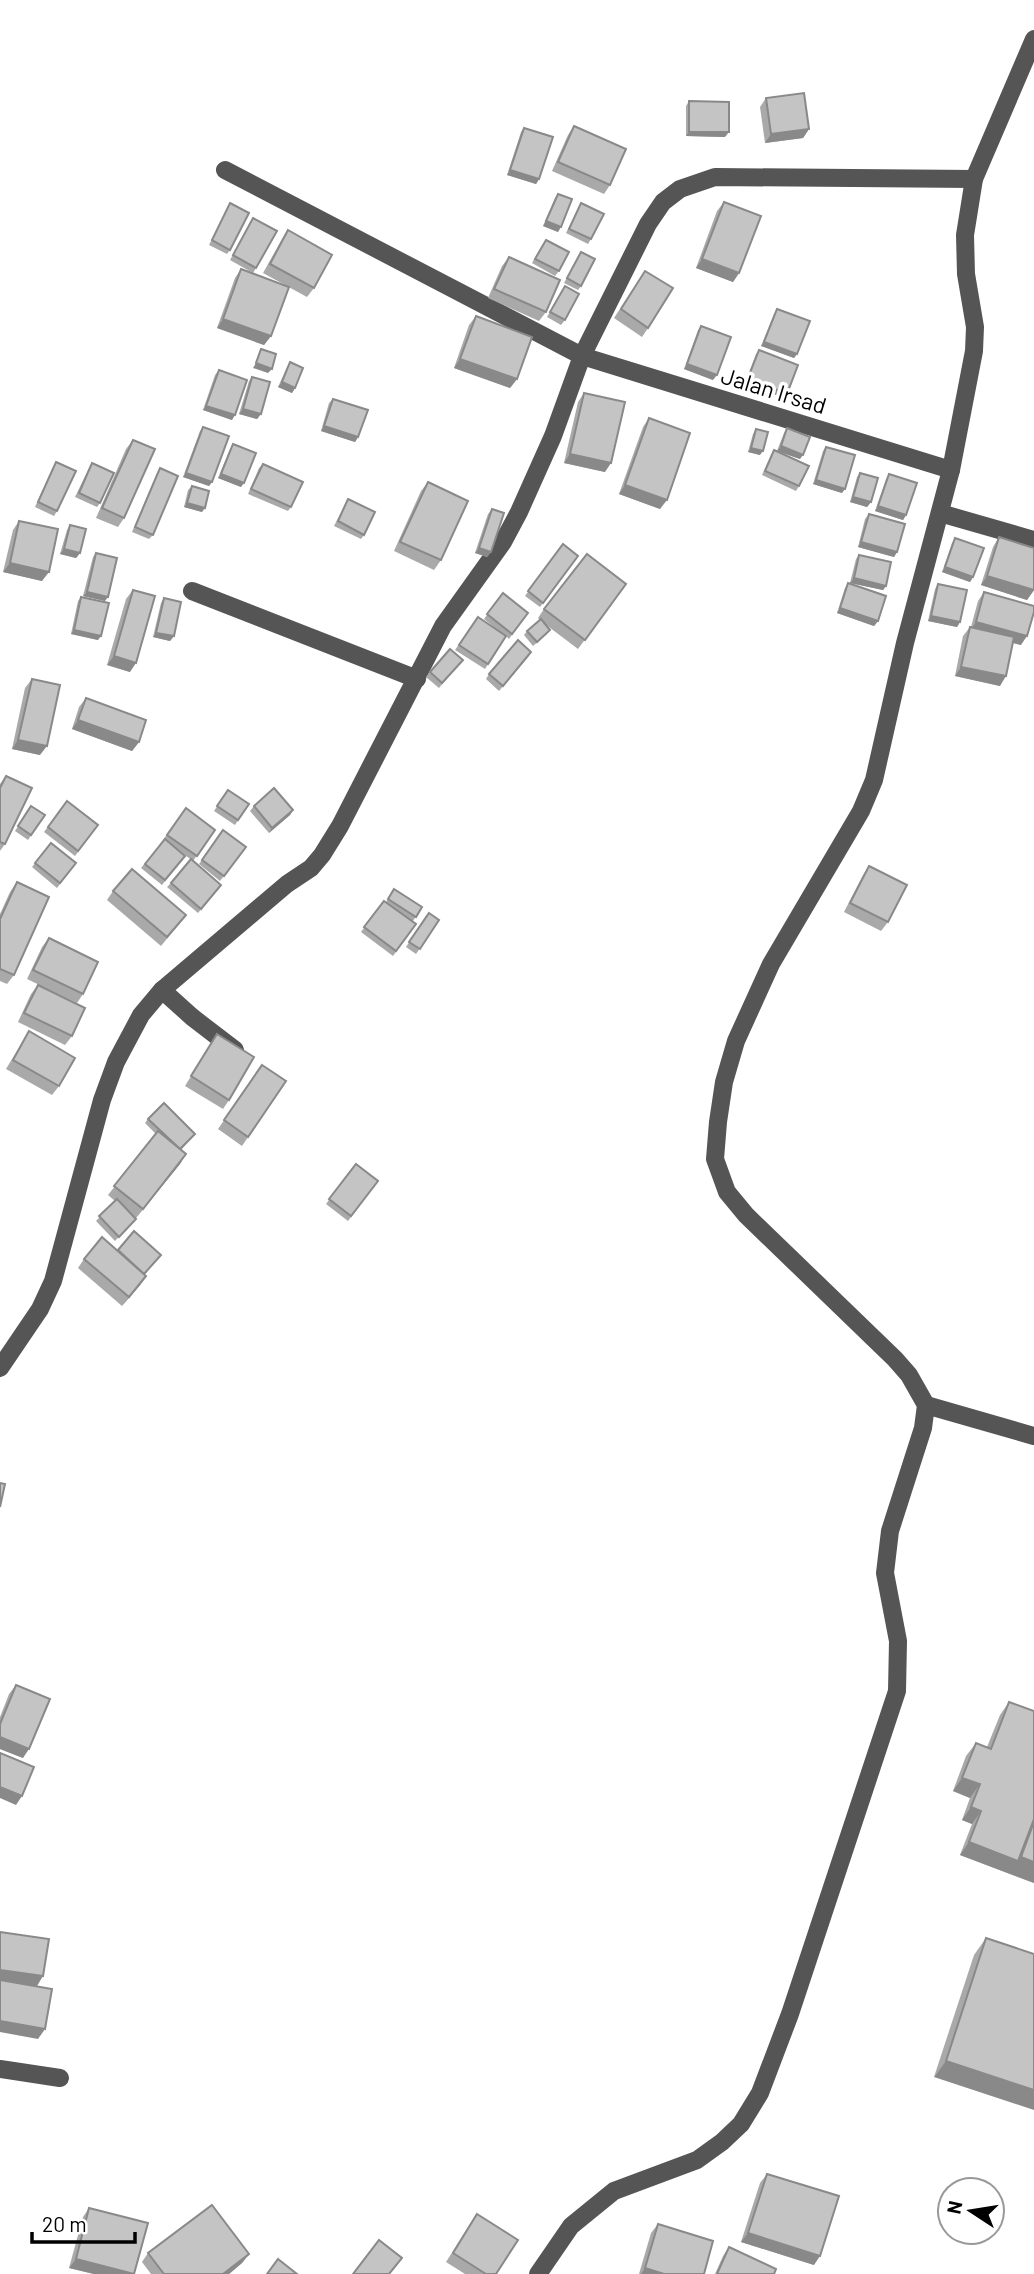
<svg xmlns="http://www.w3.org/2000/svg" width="1034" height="2274" viewBox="0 0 1034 2274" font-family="Barlow,sans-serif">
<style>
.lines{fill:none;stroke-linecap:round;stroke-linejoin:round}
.minor{stroke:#555;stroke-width:18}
.wall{fill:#a9a9a9}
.shaded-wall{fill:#898989}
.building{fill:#c4c4c4;stroke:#898989;stroke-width:2}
.labels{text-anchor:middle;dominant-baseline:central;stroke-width:7;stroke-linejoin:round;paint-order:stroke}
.street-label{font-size:23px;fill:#000;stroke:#fff}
</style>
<rect width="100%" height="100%" fill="#fff"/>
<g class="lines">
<!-- minor -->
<g class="minor">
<path d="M225 170 582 356 951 470"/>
<path d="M940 513 1034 540"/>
<path d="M192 591 417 679"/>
<path d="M162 990 192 1017 235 1050"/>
<path d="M0 1368 40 1309 53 1281 102 1100 116 1062 141 1015 162 990 287 884 311 868 322 855 340 826 443 626 503 542 519 512 553 436 582 356 648 224 663 202 680 189 715 177 974 179"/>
<path d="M926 1405 1034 1436"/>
<path d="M0 2069 60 2078"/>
<path d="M538 2274 571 2226 614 2191 697 2160 722 2142 741 2124 760 2093 790 2014 897 1691 898 1641 885 1573 890 1531 923 1428 926 1405 909 1375 895 1359 746 1215 727 1192 715 1159 718 1122 724 1082 736 1041 771 964 861 811 874 780 905 643 951 470 974 351 975 327 966 274 965 235 974 179 1034 39"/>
</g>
</g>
<!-- wall -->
<g class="wall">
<path d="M766 98 809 129 803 138 765 143 760 107Z"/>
<path d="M689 101 725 137 686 136V106Z"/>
<path d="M574 126 610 185 604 194 552 171 568 135Z"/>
<path d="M524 128 539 179 536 184 507 175 521 132Z"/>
<path d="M558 194V232L543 226 555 198Z"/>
<path d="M724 202 739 273 733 282 696 268 717 211Z"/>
<path d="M230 203V250L227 254 209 245Z"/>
<path d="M581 203 591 239 588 244 566 233Z"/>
<path d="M253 218 256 268 253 273 230 260Z"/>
<path d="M288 230 314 288 307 297 263 273 282 239Z"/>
<path d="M543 244 559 271 555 276 532 263Z"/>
<path d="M581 252V286L578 290 564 283Z"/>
<path d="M509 257 546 312 539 321 488 298 502 266Z"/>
<path d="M241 269 271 336 264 345 217 328 235 278Z"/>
<path d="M639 280 648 328 642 337 614 318Z"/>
<path d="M565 286V320L561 325 547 317Z"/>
<path d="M777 309 797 354 794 358 761 346 774 314Z"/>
<path d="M476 316 517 379 510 388 454 368 469 325Z"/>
<path d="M701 326 713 380 684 369 698 330Z"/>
<path d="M759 350 784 398 745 383 756 354Z"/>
<path d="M290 362 295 388 292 393 278 387 287 367Z"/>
<path d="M219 370 232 420 203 410 215 375Z"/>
<path d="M252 377 261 414 257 419 239 414 249 381Z"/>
<path d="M584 393 605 472 564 463 578 402Z"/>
<path d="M333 399 358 437 355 442 321 431 329 403Z"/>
<path d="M649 418 660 509 619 494 643 427Z"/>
<path d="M203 427 212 482 209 486 183 477 200 431Z"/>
<path d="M787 428 800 459 777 451 784 433Z"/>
<path d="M756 429 760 455 748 452 753 434Z"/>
<path d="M133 440 124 518 118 527 96 518 126 449Z"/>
<path d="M233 444 241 487 218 478 230 449Z"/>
<path d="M826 447 842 493 813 484 823 451Z"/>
<path d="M774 450 799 486 796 491 762 475 771 455Z"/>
<path d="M56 462 57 511 54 516 35 507 53 467Z"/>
<path d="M92 463 100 503 97 507 75 497 89 468Z"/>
<path d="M263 464 291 507 288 511 248 494 259 468Z"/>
<path d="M160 468 153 535 149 539 132 532 157 473Z"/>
<path d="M860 473 871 502 867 507 850 502 857 477Z"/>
<path d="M889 474 906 515 903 520 875 511 886 479Z"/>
<path d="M428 482 441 560 434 570 394 551 421 491Z"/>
<path d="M192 486 202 512 184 507 188 490Z"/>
<path d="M348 499 364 535 361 539 334 526Z"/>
<path d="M492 509 491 552 487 557 475 553 488 514Z"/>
<path d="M869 514 897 552 894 557 858 547 865 519Z"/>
<path d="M19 521 42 581 3 572 13 530Z"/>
<path d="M70 525 80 553 76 558 60 554 67 530Z"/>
<path d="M999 537 1034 590 1027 600 981 585 993 547Z"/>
<path d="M955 538 973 577 970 582 942 572 952 543Z"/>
<path d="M563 544 578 556 540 607 525 596Z"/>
<path d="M96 553 105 601 83 596 93 557Z"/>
<path d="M859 555 886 586 883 590 850 583 856 559Z"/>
<path d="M848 583 878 621 874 626 837 613 845 588Z"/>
<path d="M626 584 578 649 545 624 547 634 533 646 524 635 527 631 540 620 538 618 544 609Z"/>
<path d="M938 584 960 622 957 627 928 621 935 589Z"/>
<path d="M133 590 130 672 107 665 126 599Z"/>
<path d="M984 592 1021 645 1013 643 1000 686 955 676 963 636 970 627H971L978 601Z"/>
<path d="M503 593 528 613 509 639 506 636 485 669 455 650 478 617 499 631 484 619Z"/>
<path d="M81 597 98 640 71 634 78 601Z"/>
<path d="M164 598 174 636 170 641 153 637 161 603Z"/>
<path d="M528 657 499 691 486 679 489 674Z"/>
<path d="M459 664 439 688 426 677 430 672Z"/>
<path d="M32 679 40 755 12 749 25 688Z"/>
<path d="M86 698 139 742 132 751 72 729 79 707Z"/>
<path d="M6 776 5 844 0 851V784Z"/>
<path d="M228 790 249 804 235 825 214 811Z"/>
<path d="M67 801 98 825 75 856 44 832Z"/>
<path d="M31 806 45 815 28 840 15 831Z"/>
<path d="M254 806 293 810 290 815 269 833 250 811Z"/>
<path d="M186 808 215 830 193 861 178 850 185 856 162 885 141 868 164 840H163Z"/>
<path d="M223 830 246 847 220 881 199 864Z"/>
<path d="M51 843 76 863 57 888 32 867Z"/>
<path d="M869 866 888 922 881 931 844 912 863 875Z"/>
<path d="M17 882 14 975 7 984 0 981V914L10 892Z"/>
<path d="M171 883 221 885 198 913 167 887Z"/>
<path d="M394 889 422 907 413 921 407 918 416 924 393 956 361 932 384 901 386 902Z"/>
<path d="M113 891 179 924 161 946 107 900Z"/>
<path d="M429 913 439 920 416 954 406 947Z"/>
<path d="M49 938 83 994 77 1003 27 979 42 947Z"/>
<path d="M38 985 72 1036 65 1045 18 1022 31 994Z"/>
<path d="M29 1031 59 1086 52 1095 6 1069Z"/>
<path d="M217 1034 229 1100 223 1109 185 1086Z"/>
<path d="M262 1065 286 1081 242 1146 218 1129Z"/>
<path d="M148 1119 195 1134 181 1150 186 1154 180 1164 136 1218 133 1215 136 1219 115 1241 96 1221 115 1201 108 1195 156 1134 145 1123Z"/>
<path d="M356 1164 378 1181 348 1221 326 1204Z"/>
<path d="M117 1251 157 1259 144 1274 146 1276 140 1285 122 1306 78 1268 84 1259Z"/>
<path d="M16 1685 23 1758 0 1749V1717L9 1694Z"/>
<path d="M1009 1702 1034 1883 960 1855 972 1824 962 1820 970 1798 953 1791 966 1756 976 1743 987 1747 1000 1715Z"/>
<path d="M986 1938 1034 1954 934 2077 974 1955Z"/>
<path d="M767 2174 814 2265 741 2242 760 2183Z"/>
<path d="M89 2208 134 2274H94L69 2268 83 2217Z"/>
<path d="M471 2223 496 2274H465L446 2262Z"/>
<path d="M658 2224 704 2274H639L651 2233Z"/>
<path d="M729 2247 774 2274H715L723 2256Z"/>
<path d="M148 2253 249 2254 242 2263 229 2274H151L142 2262Z"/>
</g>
<!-- shaded-wall -->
<g class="shaded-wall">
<path d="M809 129 803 138 765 143 771 134Z"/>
<path d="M689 132H729L725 137 686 136Z"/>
<path d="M510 170 539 179 536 184 507 175Z"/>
<path d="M546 221 561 227 558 232 543 226Z"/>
<path d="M702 259 739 273 733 282 696 268Z"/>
<path d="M223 319 271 336 264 345 217 328Z"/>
<path d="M764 342 797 354 794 358 761 346Z"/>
<path d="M460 359 517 379 510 388 454 368Z"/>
<path d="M256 363 272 369 268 373 253 368Z"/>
<path d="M687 364 717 375 713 380 684 369Z"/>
<path d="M748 378 787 394 784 398 745 383Z"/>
<path d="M282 382 295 388 292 393 278 387Z"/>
<path d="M206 406 235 415 232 420 203 410Z"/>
<path d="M243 409 261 414 257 419 239 414Z"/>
<path d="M324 426 358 437 355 442 321 431Z"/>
<path d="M781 446 803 455 800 459 777 451Z"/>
<path d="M751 448 763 451 760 455 748 452Z"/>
<path d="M570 454 611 463 605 472 564 463Z"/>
<path d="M186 473 212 482 209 486 183 477Z"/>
<path d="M221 474 244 483 241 487 218 478Z"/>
<path d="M816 480 845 489 842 493 813 484Z"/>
<path d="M625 485 667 500 660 509 619 494Z"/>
<path d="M853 497 871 502 867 507 850 502Z"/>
<path d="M187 503 205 508 202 512 184 507Z"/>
<path d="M878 506 906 515 903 520 875 511Z"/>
<path d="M861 542 897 552 894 557 858 547Z"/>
<path d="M479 548 491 552 487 557 475 553Z"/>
<path d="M64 549 80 553 76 558 60 554Z"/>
<path d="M10 563 49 572 42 581 3 572Z"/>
<path d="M945 567 973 577 970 582 942 572Z"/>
<path d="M987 576 1034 590 1027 600 981 585Z"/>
<path d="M854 578 886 586 883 590 850 583Z"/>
<path d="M87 592 108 597 105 601 83 596Z"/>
<path d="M840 608 878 621 874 626 837 613Z"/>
<path d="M931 616 960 622 957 627 928 621Z"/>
<path d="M976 622 1027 636 1021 645 970 631Z"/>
<path d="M74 630 101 636 98 640 71 634Z"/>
<path d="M156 633 174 636 170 641 153 637Z"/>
<path d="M114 656 136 663 130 672 107 665Z"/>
<path d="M961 667 1006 676 1000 686 955 676Z"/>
<path d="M78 720 139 742 132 751 72 729Z"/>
<path d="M18 740 47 746 40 755 12 749Z"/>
<path d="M293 810 290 815 269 833 272 828Z"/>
<path d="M186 1154 180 1164 136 1218 143 1209Z"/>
<path d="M146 1276 140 1285 122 1306 129 1297Z"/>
<path d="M0 1737 29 1749 23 1758 0 1749Z"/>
<path d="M962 1778 980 1784 970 1798 953 1791Z"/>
<path d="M0 1787 22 1796 16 1805 0 1798Z"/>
<path d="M971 1807 981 1811 972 1824 962 1820Z"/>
<path d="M969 1842 1018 1861 1021 1857 1034 1862V1883L960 1855Z"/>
<path d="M0 1970 43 1976 37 1986 0 1980Z"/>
<path d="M0 2021 45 2029 38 2039 0 2032Z"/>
<path d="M946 2061 1034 2090V2110L934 2077Z"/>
<path d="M748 2233 820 2256 814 2265 741 2242Z"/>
<path d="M249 2254 242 2263 229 2274H223Z"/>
<path d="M76 2259 134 2274H94L69 2268Z"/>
<path d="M645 2268 664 2274H641Z"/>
</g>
<!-- building -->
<g class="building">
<path d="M804 93 809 129 771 134 766 98Z"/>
<path d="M689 101 729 102V132H689Z"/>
<path d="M574 126 626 149 610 185 558 162Z"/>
<path d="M524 128 553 137 539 179 510 170Z"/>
<path d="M558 194 572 199 561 227 546 221Z"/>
<path d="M724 202 761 216 739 273 702 259Z"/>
<path d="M230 203 249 213 230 250 212 240Z"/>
<path d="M581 203 604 214 591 239 569 229Z"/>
<path d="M253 218 277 231 256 268 233 255Z"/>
<path d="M288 230 332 255 314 288 270 264Z"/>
<path d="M546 240 569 252 559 271 535 259Z"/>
<path d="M581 252 595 259 581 286 567 278Z"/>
<path d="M509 257 560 280 546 312 494 289Z"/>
<path d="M241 269 289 287 271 336 223 319Z"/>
<path d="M645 271 673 288 648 328 621 309Z"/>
<path d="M565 286 579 294 565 320 550 312Z"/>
<path d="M777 309 810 321 797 354 764 342Z"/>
<path d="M476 316 532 337 517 379 460 359Z"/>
<path d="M701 326 731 337 717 375 687 364Z"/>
<path d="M261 349 276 354 272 369 256 363Z"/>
<path d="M759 350 798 365 787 394 748 378Z"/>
<path d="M290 362 303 368 295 388 282 382Z"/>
<path d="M219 370 247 380 235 415 206 406Z"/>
<path d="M252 377 270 382 261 414 243 409Z"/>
<path d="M584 393 625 402 611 463 570 454Z"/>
<path d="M333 399 368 410 358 437 324 426Z"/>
<path d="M649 418 690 433 667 500 625 485Z"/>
<path d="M203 427 229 436 212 482 186 473Z"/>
<path d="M787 428 810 437 803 455 781 446Z"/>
<path d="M756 429 768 432 763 451 751 448Z"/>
<path d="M133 440 155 449 124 518 102 508Z"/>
<path d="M233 444 256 453 244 483 221 474Z"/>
<path d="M826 447 855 455 845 489 816 480Z"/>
<path d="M774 450 809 466 799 486 765 471Z"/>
<path d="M56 462 76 471 57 511 38 502Z"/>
<path d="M92 463 114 473 100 503 79 493Z"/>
<path d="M263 464 303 482 291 507 251 489Z"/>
<path d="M160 468 178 476 153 535 135 527Z"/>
<path d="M860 473 878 478 871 502 853 497Z"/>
<path d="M889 474 917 483 906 515 878 506Z"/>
<path d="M428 482 468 501 441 560 400 542Z"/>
<path d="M192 486 209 491 205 508 187 503Z"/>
<path d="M348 499 375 512 364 535 338 521Z"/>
<path d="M492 509 504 513 491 552 479 548Z"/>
<path d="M869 514 905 524 897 552 861 542Z"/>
<path d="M19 521 58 529 49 572 10 563Z"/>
<path d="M70 525 86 529 80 553 64 549Z"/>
<path d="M999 537 1034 548V590L987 576Z"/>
<path d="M955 538 984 548 973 577 945 567Z"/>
<path d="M563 544 578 556 543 603 528 591Z"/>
<path d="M96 553 117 558 108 597 87 592Z"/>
<path d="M587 554 626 584 585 640 544 609Z"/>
<path d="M859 555 891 562 886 586 854 578Z"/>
<path d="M848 583 886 596 878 621 840 608Z"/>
<path d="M938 584 967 590 960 622 931 616Z"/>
<path d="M133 590 155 596 136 663 114 656Z"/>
<path d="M984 592 1034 606V612L1027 636 976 622Z"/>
<path d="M503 593 528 613 512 634 487 614Z"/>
<path d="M81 597 109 603 101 636 74 630Z"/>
<path d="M164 598 181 602 174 636 156 633Z"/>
<path d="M478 617 506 636 488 664 459 645Z"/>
<path d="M541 619 550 630 537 642 527 631Z"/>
<path d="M970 627 1014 637 1006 676 961 667Z"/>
<path d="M518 640 531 652 503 686 489 674Z"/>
<path d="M450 649 463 660 442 683 430 672Z"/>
<path d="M32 679 60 685 47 746 18 740Z"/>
<path d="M86 698 146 720 139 742 78 720Z"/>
<path d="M6 776 32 788 5 844 0 842V788Z"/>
<path d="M274 788 293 810 272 828 254 806Z"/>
<path d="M228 790 249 804 238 820 217 806Z"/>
<path d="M67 801 98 825 78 851 48 827Z"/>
<path d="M31 806 45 815 31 835 18 826Z"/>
<path d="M186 808 215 830 197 856 167 835Z"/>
<path d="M223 830 246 847 224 876 202 860Z"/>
<path d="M165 839 185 856 165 880 145 864Z"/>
<path d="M51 843 76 863 60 883 35 863Z"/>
<path d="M191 859 221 885 201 909 171 883Z"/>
<path d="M869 866 907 885 888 922 850 903Z"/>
<path d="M132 869 186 915 167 937 113 891Z"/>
<path d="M17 882 49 897 14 975 0 969V919Z"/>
<path d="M394 889 422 907 416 917 388 899Z"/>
<path d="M384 901 416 924 396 951 364 927Z"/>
<path d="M429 913 439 920 420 949 409 942Z"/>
<path d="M49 938 98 962 83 994 33 970Z"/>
<path d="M38 985 85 1008 72 1036 24 1013Z"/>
<path d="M29 1031 75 1058 59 1086 13 1060Z"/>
<path d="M217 1034 254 1057 229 1100 191 1076Z"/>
<path d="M262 1065 286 1081 248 1137 224 1120Z"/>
<path d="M164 1103 195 1134 180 1149 148 1119Z"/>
<path d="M158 1131 186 1154 143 1209 114 1186Z"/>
<path d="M356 1164 378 1181 351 1216 329 1199Z"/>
<path d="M117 1199 136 1219 119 1237 99 1216Z"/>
<path d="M134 1231 161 1255 144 1274 118 1250Z"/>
<path d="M102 1237 146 1276 129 1297 84 1259Z"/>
<path d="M0 1483 5 1484 0 1507Z"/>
<path d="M16 1685 50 1699 29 1749 0 1737V1724Z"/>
<path d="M1009 1702 1034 1711V1819L1018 1861 969 1842 981 1811 971 1807 980 1784 962 1778 976 1743 991 1749Z"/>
<path d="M0 1753 34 1767 22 1796 0 1787Z"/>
<path d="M1034 1822V1862L1021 1857Z"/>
<path d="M0 1932 49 1939 43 1976 0 1970Z"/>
<path d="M986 1938 1034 1954V2090L946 2061Z"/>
<path d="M0 1980 52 1989 45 2029 0 2021Z"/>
<path d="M767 2174 839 2196 820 2256 748 2233Z"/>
<path d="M212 2205 249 2254 223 2274H164L148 2253Z"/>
<path d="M89 2208 148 2223 134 2274 76 2259Z"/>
<path d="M477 2214 518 2240 496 2274H486L453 2253Z"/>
<path d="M658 2224 713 2241 704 2274H664L645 2268Z"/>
<path d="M379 2240 402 2258 389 2274H353Z"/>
<path d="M729 2247 776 2269 774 2274H717Z"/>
<path d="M278 2259 297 2274H267Z"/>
</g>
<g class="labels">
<!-- street labels -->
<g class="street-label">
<text transform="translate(774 390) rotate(17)">Jalan Irsad</text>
</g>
</g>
<!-- north arrow -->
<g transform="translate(971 2211) rotate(282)"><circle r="33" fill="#ffffff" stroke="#999999" stroke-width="2"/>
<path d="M0-5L12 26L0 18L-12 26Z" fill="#000000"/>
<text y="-10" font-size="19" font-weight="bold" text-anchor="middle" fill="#000000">N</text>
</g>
<!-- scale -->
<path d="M32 2232v10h103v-10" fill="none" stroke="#000000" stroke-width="3.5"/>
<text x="42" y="2232" font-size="21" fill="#000000" stroke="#ffffff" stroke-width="5" paint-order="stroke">20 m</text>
</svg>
